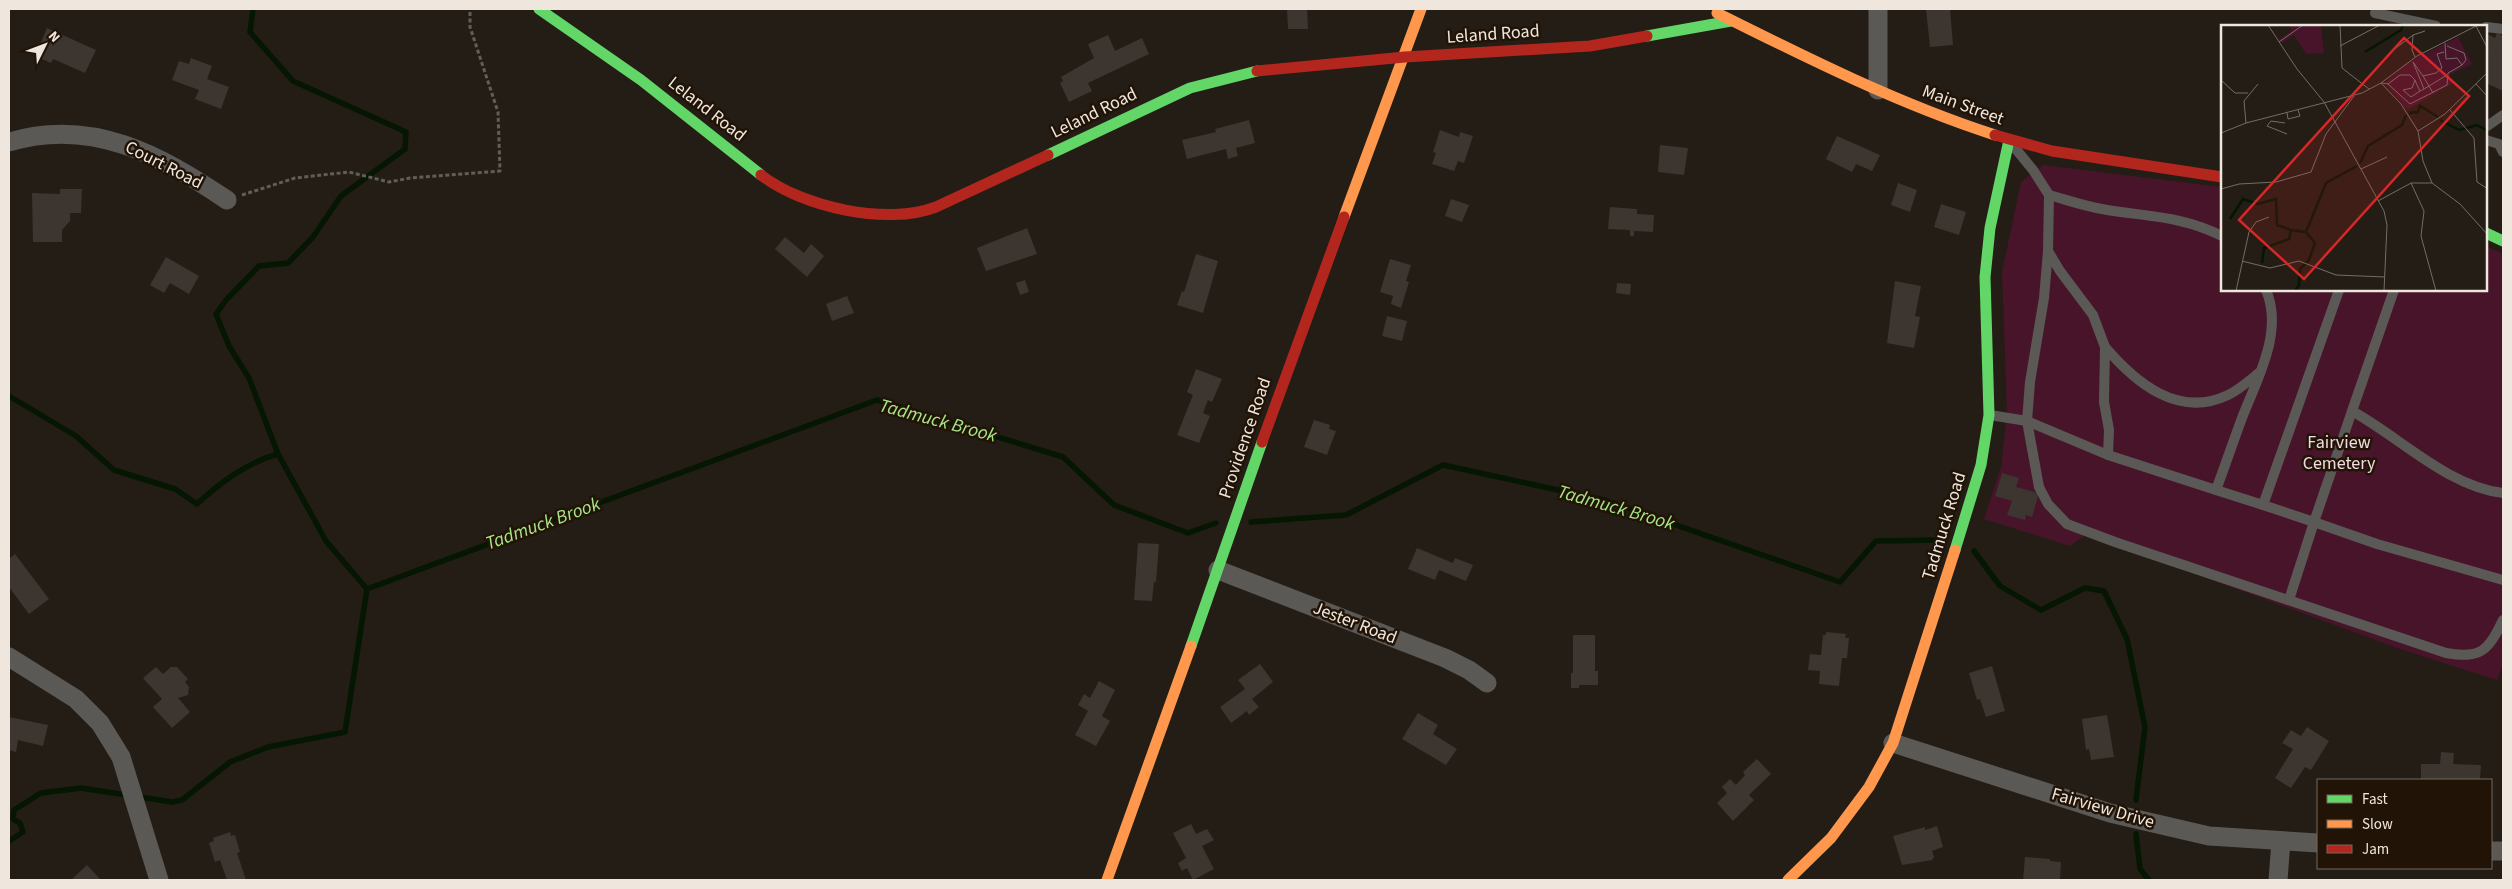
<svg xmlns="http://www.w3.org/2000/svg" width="2512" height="889" viewBox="0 0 2512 889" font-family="'Source Sans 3',sans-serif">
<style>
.green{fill:#48142a}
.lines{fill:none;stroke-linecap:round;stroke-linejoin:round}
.stream{stroke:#051602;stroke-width:5.5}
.building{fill:#3c3530}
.path{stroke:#605e5a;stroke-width:3;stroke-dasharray:4 2.5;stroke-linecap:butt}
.lane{stroke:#5b5956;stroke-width:10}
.street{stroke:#5b5956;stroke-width:19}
.fast{stroke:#63d668;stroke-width:11}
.slow{stroke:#ff974d;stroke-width:11}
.jam{stroke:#b3261e;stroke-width:11}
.labels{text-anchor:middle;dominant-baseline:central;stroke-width:5;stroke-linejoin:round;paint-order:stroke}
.street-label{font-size:18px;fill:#efe6dd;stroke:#211406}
.park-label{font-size:18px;fill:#f2dae1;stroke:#211406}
.water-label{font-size:19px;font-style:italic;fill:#a7e689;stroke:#211406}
.inset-river{fill:none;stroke:#051602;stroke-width:2.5}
.inset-road{fill:none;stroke:#756d65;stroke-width:1}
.view{fill:#d62828;fill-opacity:0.15;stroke:#d62828;stroke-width:2.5}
.inset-edge{fill:none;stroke:#efe6dd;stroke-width:2.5}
</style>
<rect width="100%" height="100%" fill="#241d15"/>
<!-- green -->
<path class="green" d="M2043 165 2222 187V290H2486V246L2503 254V664L2497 680 2400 649 2087 534 2070 546 1984 519 2001 467 2007 415 2002 272 2021 182Z"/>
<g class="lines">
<!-- stream -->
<g class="stream">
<path d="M253 9 250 32 293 81 406 132 405 149 341 196 313 237 288 263 259 266 226 300 216 314 229 346 249 378 278 454"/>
<path d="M9 396 76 436 114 470 175 489 197 504C221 482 246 463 278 454L326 541 367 589"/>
<path d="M1251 522 1346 515 1443 465 1604 500 1840 582 1876 541 1938 540"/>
<path d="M1974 551 2000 586 2041 610 2085 588 2104 591 2127 639 2145 727 2136 800"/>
<path d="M2136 834 2140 869 2149 880"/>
<path d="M9 841 23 832 20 823 13 819 14 810 41 793 81 788 172 802 182 800 230 762 268 747 345 732 367 589 877 400 1063 457 1114 505 1188 533 1216 523"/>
</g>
</g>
<!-- building -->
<g class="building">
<path d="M1287 9H1307L1308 29H1288Z"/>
<path d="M1926 9H1950L1953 45 1930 47Z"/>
<path d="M47 28 96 50 85 73 53 59 51 63 35 56Z"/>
<path d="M2497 33 2503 36V91L2486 83V36L2487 34 2495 38Z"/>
<path d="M1108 35 1115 51 1142 38 1149 54 1088 83 1092 91 1069 102 1060 83 1063 81 1061 77 1094 58 1088 44Z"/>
<path d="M191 58 212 66 207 79 229 87 221 109 195 99 199 90 172 80 179 61 189 64Z"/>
<path d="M1249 120 1255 143 1236 148 1238 156 1228 159 1226 149 1187 159 1182 140 1216 132 1215 129Z"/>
<path d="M1440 130 1459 137 1460 132 1473 136 1464 163 1458 161 1454 171 1432 164 1436 153 1433 152Z"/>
<path d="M1837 136 1880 155 1872 171 1856 164 1852 172 1826 159Z"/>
<path d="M1660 145 1688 148 1684 175 1658 172Z"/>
<path d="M1898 183 1917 190 1910 212 1891 205Z"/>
<path d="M60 189H82L81 213H70V221L62 230V242H33L32 193 60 194Z"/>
<path d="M1451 199 1469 205 1462 222 1445 216Z"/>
<path d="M1941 204 1966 212 1959 235 1934 227Z"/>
<path d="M1610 207 1637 209V214L1654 215 1653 232 1634 231V236H1630V230L1608 229Z"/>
<path d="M1027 228 1037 254 986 271 977 248Z"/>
<path d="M785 237 804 253 811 244 824 256 807 277 775 249Z"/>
<path d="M1196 254 1218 261 1203 313 1177 305 1182 291 1184 292Z"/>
<path d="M166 257 199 276 189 294 170 283 164 293 150 285Z"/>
<path d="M1390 259 1411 265 1406 281 1409 282 1401 308 1391 304 1393 296 1380 292Z"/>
<path d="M1025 280 1029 292 1020 295 1016 283Z"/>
<path d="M1895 281 1921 286 1915 316 1920 317 1914 348 1887 343Z"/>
<path d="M1617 283 1631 284 1630 295 1616 293Z"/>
<path d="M847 296 854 313 832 321 826 304Z"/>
<path d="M1387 316 1407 321 1402 341 1382 336Z"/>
<path d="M1196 369 1222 379 1212 402 1208 400 1203 413 1210 416 1199 443 1177 435 1193 395 1187 392Z"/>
<path d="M1314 420 1330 425 1329 429 1336 431 1327 455 1304 447Z"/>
<path d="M2002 473 2019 478 2016 487 2039 493 2032 517 2026 515 2025 520 2007 515 2012 501 1995 496Z"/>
<path d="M1138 543 1159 544 1156 582H1154L1152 601 1134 600Z"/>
<path d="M1417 548 1453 563 1455 558 1473 565 1466 581 1439 570 1435 580 1408 569Z"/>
<path d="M15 554 49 599 29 614 9 587V559Z"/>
<path d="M1826 632 1846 634 1845 638H1849L1847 658H1842L1839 686 1819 684 1820 671 1808 670 1810 654 1821 655 1823 635H1826Z"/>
<path d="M1573 635H1595V671H1598V685H1579V688H1571V673H1573Z"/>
<path d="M1260 664 1273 682 1252 699 1259 707 1249 715 1247 711 1231 723 1220 707 1245 689 1238 680Z"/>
<path d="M1992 666 2005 711 1986 717 1980 699 1977 700 1969 673Z"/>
<path d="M156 667 163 674 171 667H177L188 679 185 682 189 687 188 695 178 698 190 712 172 728 153 707 162 699 143 678Z"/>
<path d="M1099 681 1115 690 1102 716 1110 721 1096 746 1075 735 1088 711 1078 705 1084 694 1090 698Z"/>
<path d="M1418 713 1438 725 1433 734 1457 749 1446 765 1402 739Z"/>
<path d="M2107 715 2114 757 2091 760 2089 749 2086 750 2082 719Z"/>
<path d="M9 717 48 725 43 746 18 740 16 752 9 750Z"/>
<path d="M2307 727 2329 741 2311 770 2305 767 2291 788 2275 778 2293 749 2282 743 2291 730 2301 736Z"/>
<path d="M2441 752 2454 753 2453 764 2481 765 2480 780H2421V764H2440Z"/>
<path d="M1757 759 1771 774 1749 795 1754 800 1733 821 1717 803 1727 793 1722 787 1730 779 1736 785 1745 775 1743 772Z"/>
<path d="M1191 824 1196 834 1207 829 1214 840 1202 846 1214 869 1193 880 1187 868 1182 871 1178 863 1186 858 1173 833Z"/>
<path d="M1937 826 1943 847 1932 851 1934 857 1932 860 1902 865 1893 836 1925 827V830Z"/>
<path d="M230 832 231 836 235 835 240 852 237 853 246 880H227L220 860 215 862 209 843 214 841 213 838Z"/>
<path d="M2025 857 2050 859V861L2061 862 2060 880H2023Z"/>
<path d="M87 865 101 880H71Z"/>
</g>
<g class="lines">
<!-- path -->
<path class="path" d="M242 195 295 178 349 172 389 182 410 178 500 171 498 112 470 27V9"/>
<!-- lane -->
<g class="lane">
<path d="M2375 13 2436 26"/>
<path d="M2486 27 2503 29"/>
<path d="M2486 127 2503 115"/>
<path d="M2486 140 2499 144 2503 152"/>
<path d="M2015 148 2033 170 2049 195 2048 251 2044 298 2030 382 2027 421 2039 487 2048 504 2067 524 2115 542 2446 653C2481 659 2488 651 2503 620"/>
<path d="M2049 195C2067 200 2084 206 2102 209 2146 217 2180 215 2222 236"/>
<path d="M2048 251 2060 271 2093 315 2105 347"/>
<path d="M2394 290 2352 411C2401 438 2447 486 2503 493"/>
<path d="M2260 372C2250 380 2239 390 2228 395 2178 419 2135 382 2105 347L2104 402 2109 430 2108 455 2216 490C2225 466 2233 442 2242 418 2257 379 2284 332 2266 290"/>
<path d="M1990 415 2027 421 2108 455"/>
<path d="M2216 490 2263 505 2339 290"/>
<path d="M2263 505 2314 522 2352 411"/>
<path d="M2289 600 2314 522 2377 544 2503 580"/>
</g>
<!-- street -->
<g class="street">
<path d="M1878 9V90"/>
<path d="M9 142C92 117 160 155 227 200"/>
<path d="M1218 570 1445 658 1469 670 1487 683"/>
<path d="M9 657 76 699 100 723 121 757 159 880"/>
<path d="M1893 743 2110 813 2209 836 2318 843"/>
<path d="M2491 851H2503"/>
<path d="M2278 880 2281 841"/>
</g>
<!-- fast -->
<g class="fast">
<path d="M539 9 641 80 761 175"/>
<path d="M1647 36 1731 21"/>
<path d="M1048 155 1190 88 1257 71"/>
<path d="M2486 233 2503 241"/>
<path d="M1955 550 1981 465 1989 415 1985 277 1990 228 2009 140"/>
<path d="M1191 646 1262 442"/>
</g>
<!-- slow -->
<g class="slow">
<path d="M1717 13C1807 58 1899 104 1995 135"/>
<path d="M1344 217 1421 9"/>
<path d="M1107 880 1191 646"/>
<path d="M1788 880 1831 838 1869 787 1893 743 1955 550"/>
</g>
<!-- jam -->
<g class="jam">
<path d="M1257 71 1405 57 1590 46 1647 36"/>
<path d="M1995 135 2052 151 2222 177"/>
<path d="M761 175C802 207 887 226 936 207L1048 155"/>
<path d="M1262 442 1344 217"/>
</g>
</g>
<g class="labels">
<!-- street labels -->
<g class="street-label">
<text transform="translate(1493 34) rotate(-4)">Leland Road</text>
<text transform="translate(1963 105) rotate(20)">Main Street</text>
<text transform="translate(707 109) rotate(38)">Leland Road</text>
<text transform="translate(1094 113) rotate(-26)">Leland Road</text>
<text transform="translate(164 165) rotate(27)">Court Road</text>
<text transform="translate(1245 438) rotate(-71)">Providence Road</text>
<text transform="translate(1944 526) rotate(-73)">Tadmuck Road</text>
<text transform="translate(1355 623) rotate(21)">Jester Road</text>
<text transform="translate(2103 808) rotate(16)">Fairview Drive</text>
</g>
<!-- park labels -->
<g class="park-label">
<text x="2339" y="442">Fairview<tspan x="2339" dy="21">Cemetery</tspan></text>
</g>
<!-- water labels -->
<g class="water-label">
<text transform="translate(938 421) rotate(15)">Tadmuck Brook</text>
<text transform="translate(1616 508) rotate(16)">Tadmuck Brook</text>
<text transform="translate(543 524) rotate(-20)">Tadmuck Brook</text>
</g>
</g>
<!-- overview -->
<g transform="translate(2221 25)">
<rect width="266" height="266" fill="#241d15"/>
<path d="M68 0H100L103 28 85 29 73 10 61 18 58 14 71 6ZM237 12 251 39 228 50 232 58 186 85 164 58 186 38Z" fill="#48142a"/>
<path class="inset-river" d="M144 27 180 5 182 0M188 88 197 87 199 81 217 92M219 95 238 105 256 100 267 106M139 138 147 121 181 100 185 90M9 194 22 174 37 179 55 174 56 200 70 205M41 238 43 223 68 214 70 205 84 207M74 266 78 260 79 244 88 235 94 218 85 207 105 158 136 141"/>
<path class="inset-road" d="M47 0 76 44 103 77 163 186 166 200 163 266M119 0 121 43 148 64M255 1 267 24M58 17 82 0M119 21 159 0M226 21 243 28 245 35 241 40M175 23 192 10M194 32 191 25 192 10 204 6M202 51 208 61 203 64M1 56 14 68H27M160 58 180 79 197 106 202 136 211 158 239 179 267 210M161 58 167 59 189 79 226 60 227 48 241 40 236 33 225 34 224 18M167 59 179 50H189L194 55 196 60 199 66 190 72 182 65 191 63 194 55M255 59 267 72M199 66 203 64 192 37 202 51 215 48 221 43 216 29 223 27M212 68 208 61 226 50M229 85 253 113 256 157 267 164M66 88 67 94 79 91 77 85M25 98 23 76 37 59M64 98 50 96 46 101 66 109M197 106 224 89 267 47M0 108 25 98 141 68 160 58 196 31 257 0M140 144 166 132M190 158 203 186 200 211 215 266M0 164 18 159 55 157 90 147 105 109 133 71M157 176 190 158H211M21 236 49 243 78 236 115 250 164 252M15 266 28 207 35 197 48 192"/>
<path class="view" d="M183 13 248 71 83 254 18 195Z"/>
<rect width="266" height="266" class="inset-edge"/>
</g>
<!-- border -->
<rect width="2512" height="889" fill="none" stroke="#efe6dd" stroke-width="20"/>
<!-- legend -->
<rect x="2317" y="779" width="175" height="90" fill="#211406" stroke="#73685c"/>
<rect x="2327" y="795" width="25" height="8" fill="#63d668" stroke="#73685c"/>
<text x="2362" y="804" font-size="15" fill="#efe6dd">Fast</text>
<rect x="2327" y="820" width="25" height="8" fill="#ff974d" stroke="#73685c"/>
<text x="2362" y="829" font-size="15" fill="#efe6dd">Slow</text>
<rect x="2327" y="845" width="25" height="8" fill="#b3261e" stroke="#73685c"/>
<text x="2362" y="854" font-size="15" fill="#efe6dd">Jam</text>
<!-- north arrow -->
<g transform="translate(45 45) rotate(48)" stroke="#211406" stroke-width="4" paint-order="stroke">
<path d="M0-4L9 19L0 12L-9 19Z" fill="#efe6dd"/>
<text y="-8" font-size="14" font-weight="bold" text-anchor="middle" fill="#efe6dd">N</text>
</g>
</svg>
